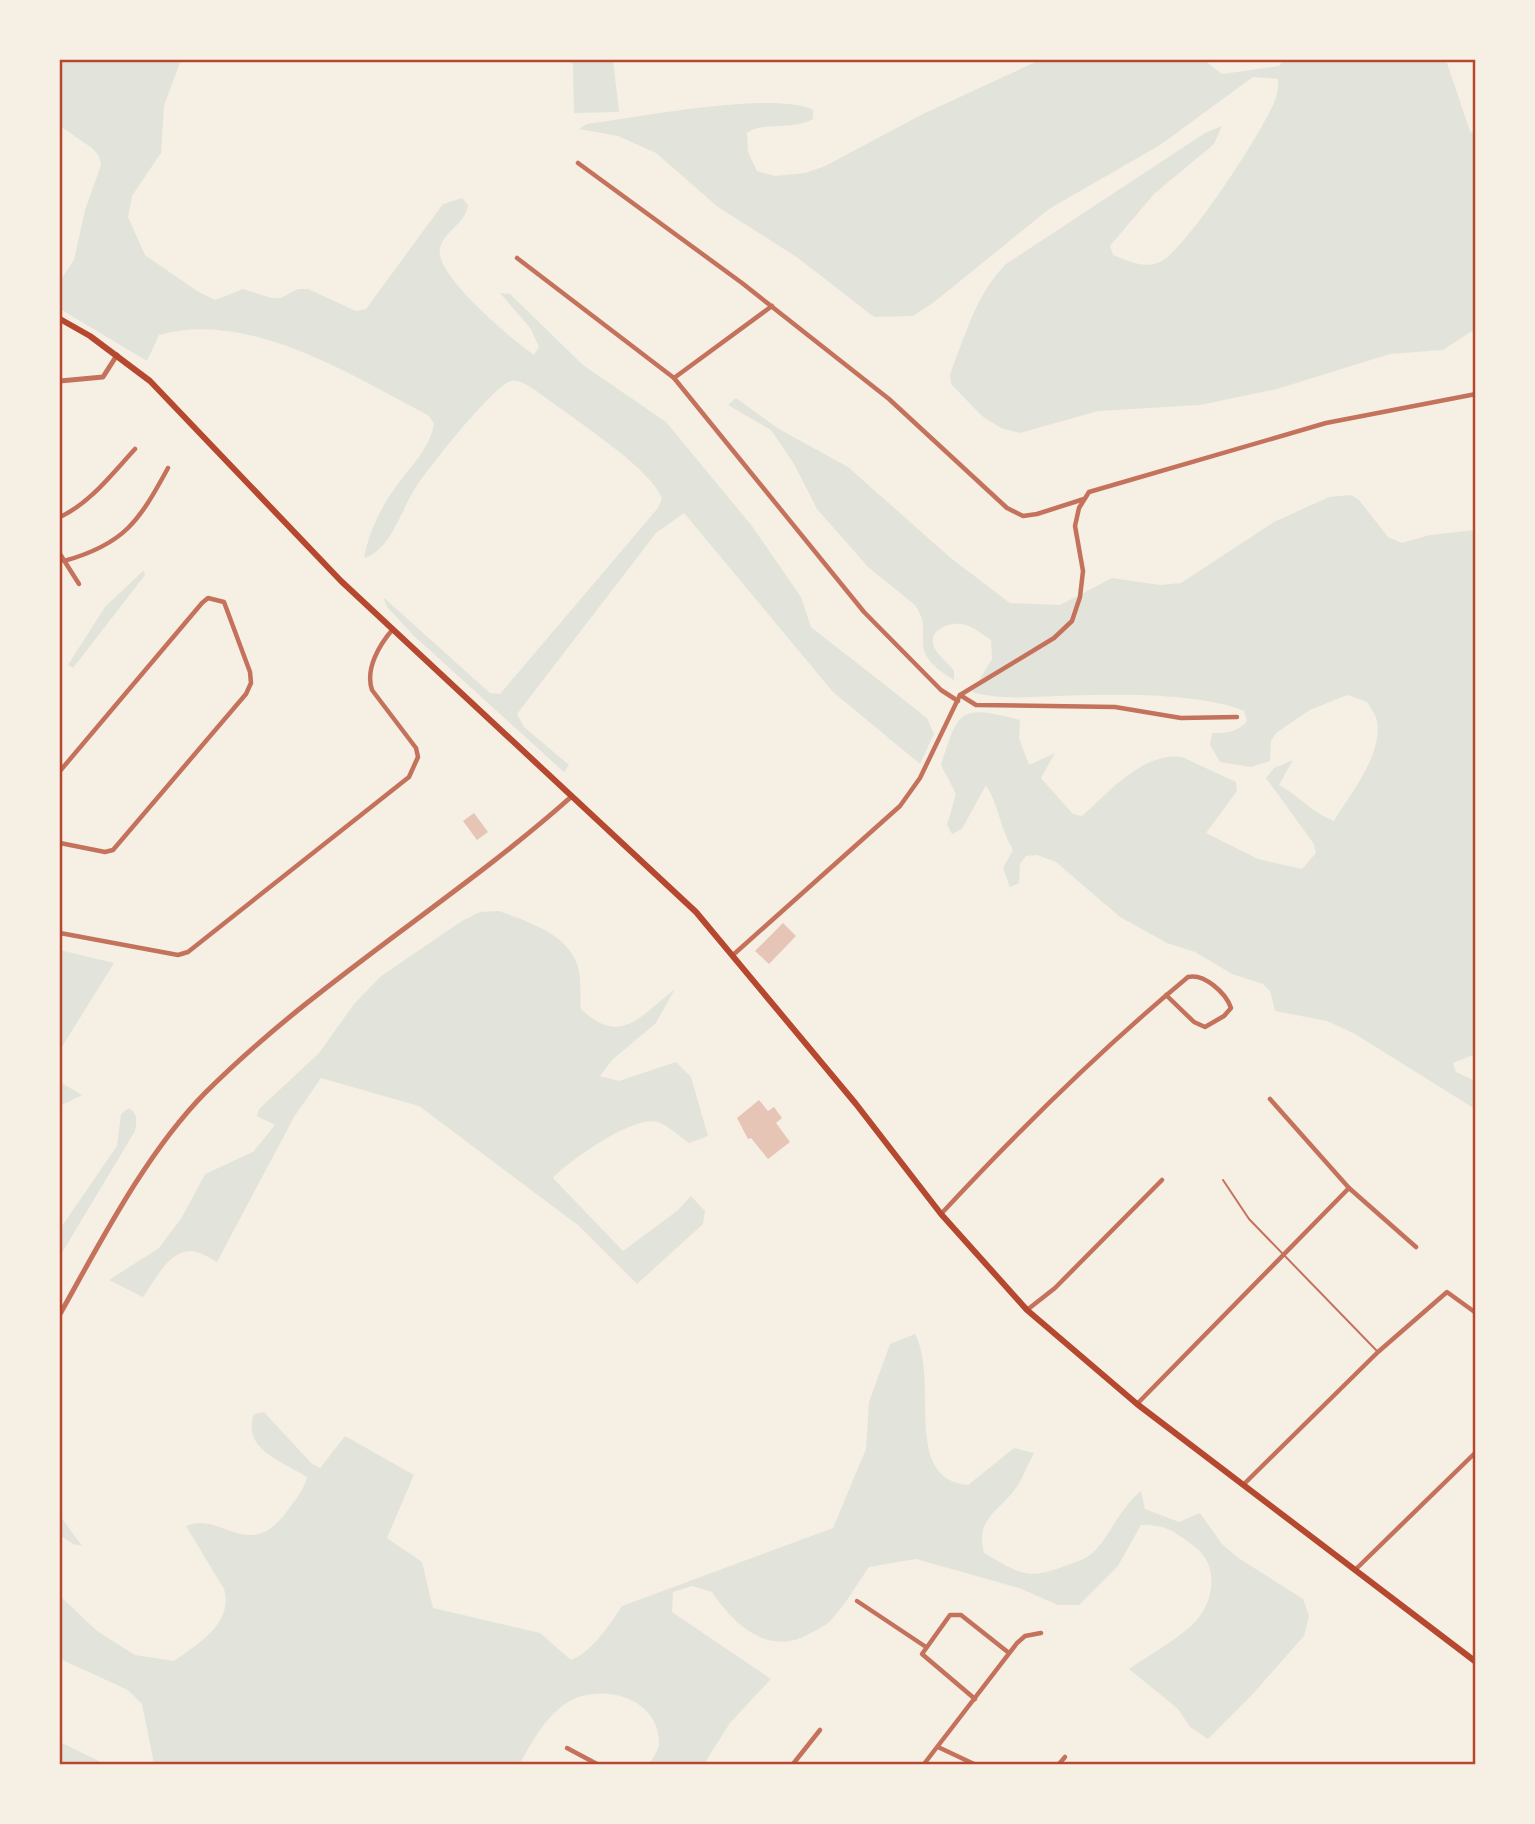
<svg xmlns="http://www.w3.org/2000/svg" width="1535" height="1824" viewBox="0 0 1535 1824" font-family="Figtree,sans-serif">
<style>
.green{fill:#e2e4dc}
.building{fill:#e6c5b7}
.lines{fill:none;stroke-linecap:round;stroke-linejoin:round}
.service{stroke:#c5725c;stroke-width:2}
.minor{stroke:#c5725c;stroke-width:4.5}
.tertiary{stroke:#c5725c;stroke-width:5}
.secondary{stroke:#b5482f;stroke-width:6}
.neatline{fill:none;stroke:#b5482f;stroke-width:2.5}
</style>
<rect width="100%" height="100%" fill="#f6efe4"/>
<!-- green -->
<g class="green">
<path d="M60 60H181L164 106 161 153 132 196 128 217 145 255 197 291 215 300 243 289 272 298H281L298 289H308L356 311 366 309 443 204 462 198 468 205C466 224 443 231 440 249 434 275 514 341 534 355L539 347 531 329 500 293 510 294 583 365 666 422 752 526 801 597 811 627 927 718 934 734 920 764 833 692 684 513 656 533 517 714 524 727 569 765 564 772 414 636 387 607 383 597 490 693 500 694 658 508 662 498C649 466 566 414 535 390 528 386 520 379 511 381 494 385 425 472 414 490 401 511 390 551 364 558 368 535 380 508 395 488 410 467 429 450 434 424L429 416C353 376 248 309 159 335L147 361 60 309V281L74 260 85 210 101 165 99 156 92 148 60 126Z"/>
<path d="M569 60H613L619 112 574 113 573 65Z"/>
<path d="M1040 60H1204L1222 74 1279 66 1283 60H1446L1470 131 1475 135V329L1443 350 1390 354 1277 389 1200 405 1098 411 1020 433 1001 428 982 416 951 384 950 374C965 336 976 294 1006 264L1205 133 1222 126 1214 144 1154 194 1110 246 1113 255C1129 261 1143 269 1160 262 1186 250 1264 130 1275 100 1278 94 1278 85 1278 79L1253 77 1160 145 1049 209 933 303 913 316 874 317 798 258 718 207 656 153 618 136 579 129 587 124C632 118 778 90 813 110V119C792 131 762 121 747 133L748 152 757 171 775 176 805 173 825 166 925 113Z"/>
<path d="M736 398 779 429 848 467 952 559 1010 603 1060 605 1112 578 1160 585 1181 583 1274 522 1329 497 1351 495 1359 500 1388 537 1402 543 1430 535 1475 530 1476 1054 1453 1063 1456 1072 1475 1081V1109L1355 1034 1327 1021 1275 1011 1270 991 1263 984 1232 974 1195 952 1167 943 1120 917 1056 862 1037 855 1026 856 1020 864 1019 883 1010 887 1003 868 1013 850C1000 829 999 806 986 785L962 829 952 834 947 825 956 794 941 765C959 708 960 705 1020 720L1019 738 1029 765 1055 753 1041 778 1073 814 1082 816C1108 793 1144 751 1182 757L1236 782 1237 791 1206 833 1258 859 1302 869 1316 853 1314 844 1266 778 1274 768 1293 760 1279 785C1300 796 1312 813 1334 821 1350 794 1383 755 1377 721 1376 715 1370 707 1367 702L1347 695 1310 710 1276 733 1271 741 1270 761 1251 767 1220 762 1210 745 1212 733C1226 733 1237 733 1247 721L1244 711C1199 692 1108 694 1057 696 1028 697 1000 700 972 692L992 659 991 640C983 635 975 628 966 625 951 620 925 630 935 649 940 657 949 664 954 671V680C901 648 937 637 915 605L868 567 817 509 794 464 771 430 728 405Z"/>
<path d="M144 570 145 575 73 668 68 665 105 607Z"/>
<path d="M499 911C528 922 572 935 579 971 581 983 580 997 581 1009 621 1047 640 1016 675 989L656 1023 612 1060 600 1076 619 1081 676 1062 691 1077 708 1136 689 1143C680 1137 668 1125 657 1122 633 1115 569 1161 553 1178L623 1251 677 1211 691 1196 705 1211 703 1224 637 1284 579 1226 419 1106 321 1078 294 1117 217 1262C210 1258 199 1251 191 1251 169 1250 154 1282 143 1297L109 1280 159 1248 182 1217 205 1174 253 1152 275 1125 257 1116 259 1109 319 1053 354 1004 381 976 462 921 480 912Z"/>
<path d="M60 950 114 963 60 1050Z"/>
<path d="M60 1082 82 1095 60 1106Z"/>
<path d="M129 1108C138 1114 137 1121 135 1131L60 1256V1229L117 1146 121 1114Z"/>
<path d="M915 1334C940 1381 901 1479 968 1485L1014 1448 1034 1453C1028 1464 1023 1478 1016 1488 998 1513 975 1518 984 1553 1020 1573 1025 1581 1065 1566 1073 1563 1083 1560 1090 1555 1109 1540 1118 1509 1141 1491L1145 1509 1179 1522 1200 1513 1222 1544 1237 1557 1303 1599 1309 1616 1304 1636 1250 1697 1208 1739 1190 1727 1178 1709 1129 1669C1149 1655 1173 1642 1191 1626 1214 1605 1221 1566 1194 1546 1173 1531 1168 1525 1141 1525L1118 1566 1079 1605H1058L1019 1588 916 1559 869 1567C857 1584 846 1604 831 1620 826 1626 816 1630 809 1634 769 1657 734 1625 712 1592L692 1586 673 1592 672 1612 771 1679 730 1723 704 1764H650C652 1759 658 1751 659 1745 661 1696 598 1681 565 1704 545 1718 531 1743 520 1764H154L142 1704 128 1690 60 1659V1596L97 1631 135 1655 174 1661C198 1644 234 1623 224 1589L186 1526C222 1510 248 1565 288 1510 296 1499 304 1490 307 1477 284 1462 241 1450 254 1414L264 1412 311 1463 320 1468 345 1436 414 1475 387 1538 422 1562 433 1608 540 1633 571 1660C593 1651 609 1625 622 1606L833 1528 866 1449 869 1402 890 1344Z"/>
<path d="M60 1516 82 1546 73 1544 60 1535Z"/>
<path d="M60 1742 105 1764H60Z"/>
</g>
<!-- building -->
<g class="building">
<path d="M474 813 488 832 477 840 463 821Z"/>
<path d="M783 923 796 936 769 964 755 951Z"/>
<path d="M759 1100 768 1111 774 1107 782 1118 776 1123 790 1142 768 1159 751 1138 748 1139 737 1118Z"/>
</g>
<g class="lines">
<!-- service -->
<path class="service" d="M1223 1180 1249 1219 1377 1351"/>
<!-- minor -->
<g class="minor">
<path d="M578 163 742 283 889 399 1007 508 1023 516 1037 514 1084 499"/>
<path d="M517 258 674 378 864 612 941 690 958 701"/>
<path d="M674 378 772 306"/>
<path d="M60 517C90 503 112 474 135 449"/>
<path d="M60 554 79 584"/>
<path d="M64 561C125 544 139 521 168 468"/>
<path d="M960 695 976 705 1115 707 1181 718 1237 717"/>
<path d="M60 771 202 603 208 598 224 602 250 672 251 683 246 694 113 850 105 852 60 843"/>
<path d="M60 933 178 955 188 952 409 777 418 757 416 748 372 690C365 669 379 645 393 629"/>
<path d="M733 955 900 806 920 778 960 695 1054 638 1072 621 1080 597 1083 571 1075 526 1079 508 1089 492 1326 423 1476 394"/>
<path d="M1270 1099 1349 1188 1416 1247"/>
<path d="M941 1214C1019 1130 1100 1050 1188 977 1204 973 1226 993 1231 1008L1224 1016 1205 1027 1194 1022 1166 995"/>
<path d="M1027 1310 1055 1288 1162 1180"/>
<path d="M1137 1404 1349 1188"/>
<path d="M1243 1485 1378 1352 1447 1292 1476 1313"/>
<path d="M1356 1569 1476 1452"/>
<path d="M857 1601 926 1647"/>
<path d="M975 1699 922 1654 950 1615H961L1009 1653"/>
<path d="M938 1747 974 1764"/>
<path d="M567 1748 597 1764"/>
<path d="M793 1764 820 1730"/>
<path d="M924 1764 1017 1643 1025 1636 1041 1633"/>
<path d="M1059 1764 1065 1757"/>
</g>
<!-- tertiary -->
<g class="tertiary">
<path d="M60 381 103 377 117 355"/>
<path d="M60 1314C101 1241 146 1153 205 1093 316 982 454 901 571 797"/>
</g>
<!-- secondary -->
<path class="secondary" d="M60 319 90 336 150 381 341 581 696 912 856 1104 941 1214 1027 1310 1137 1404 1476 1662"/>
</g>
<!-- border -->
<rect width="1535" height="1824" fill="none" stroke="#f6efe4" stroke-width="122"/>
<rect x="61" y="61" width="1413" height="1702" class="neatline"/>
</svg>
